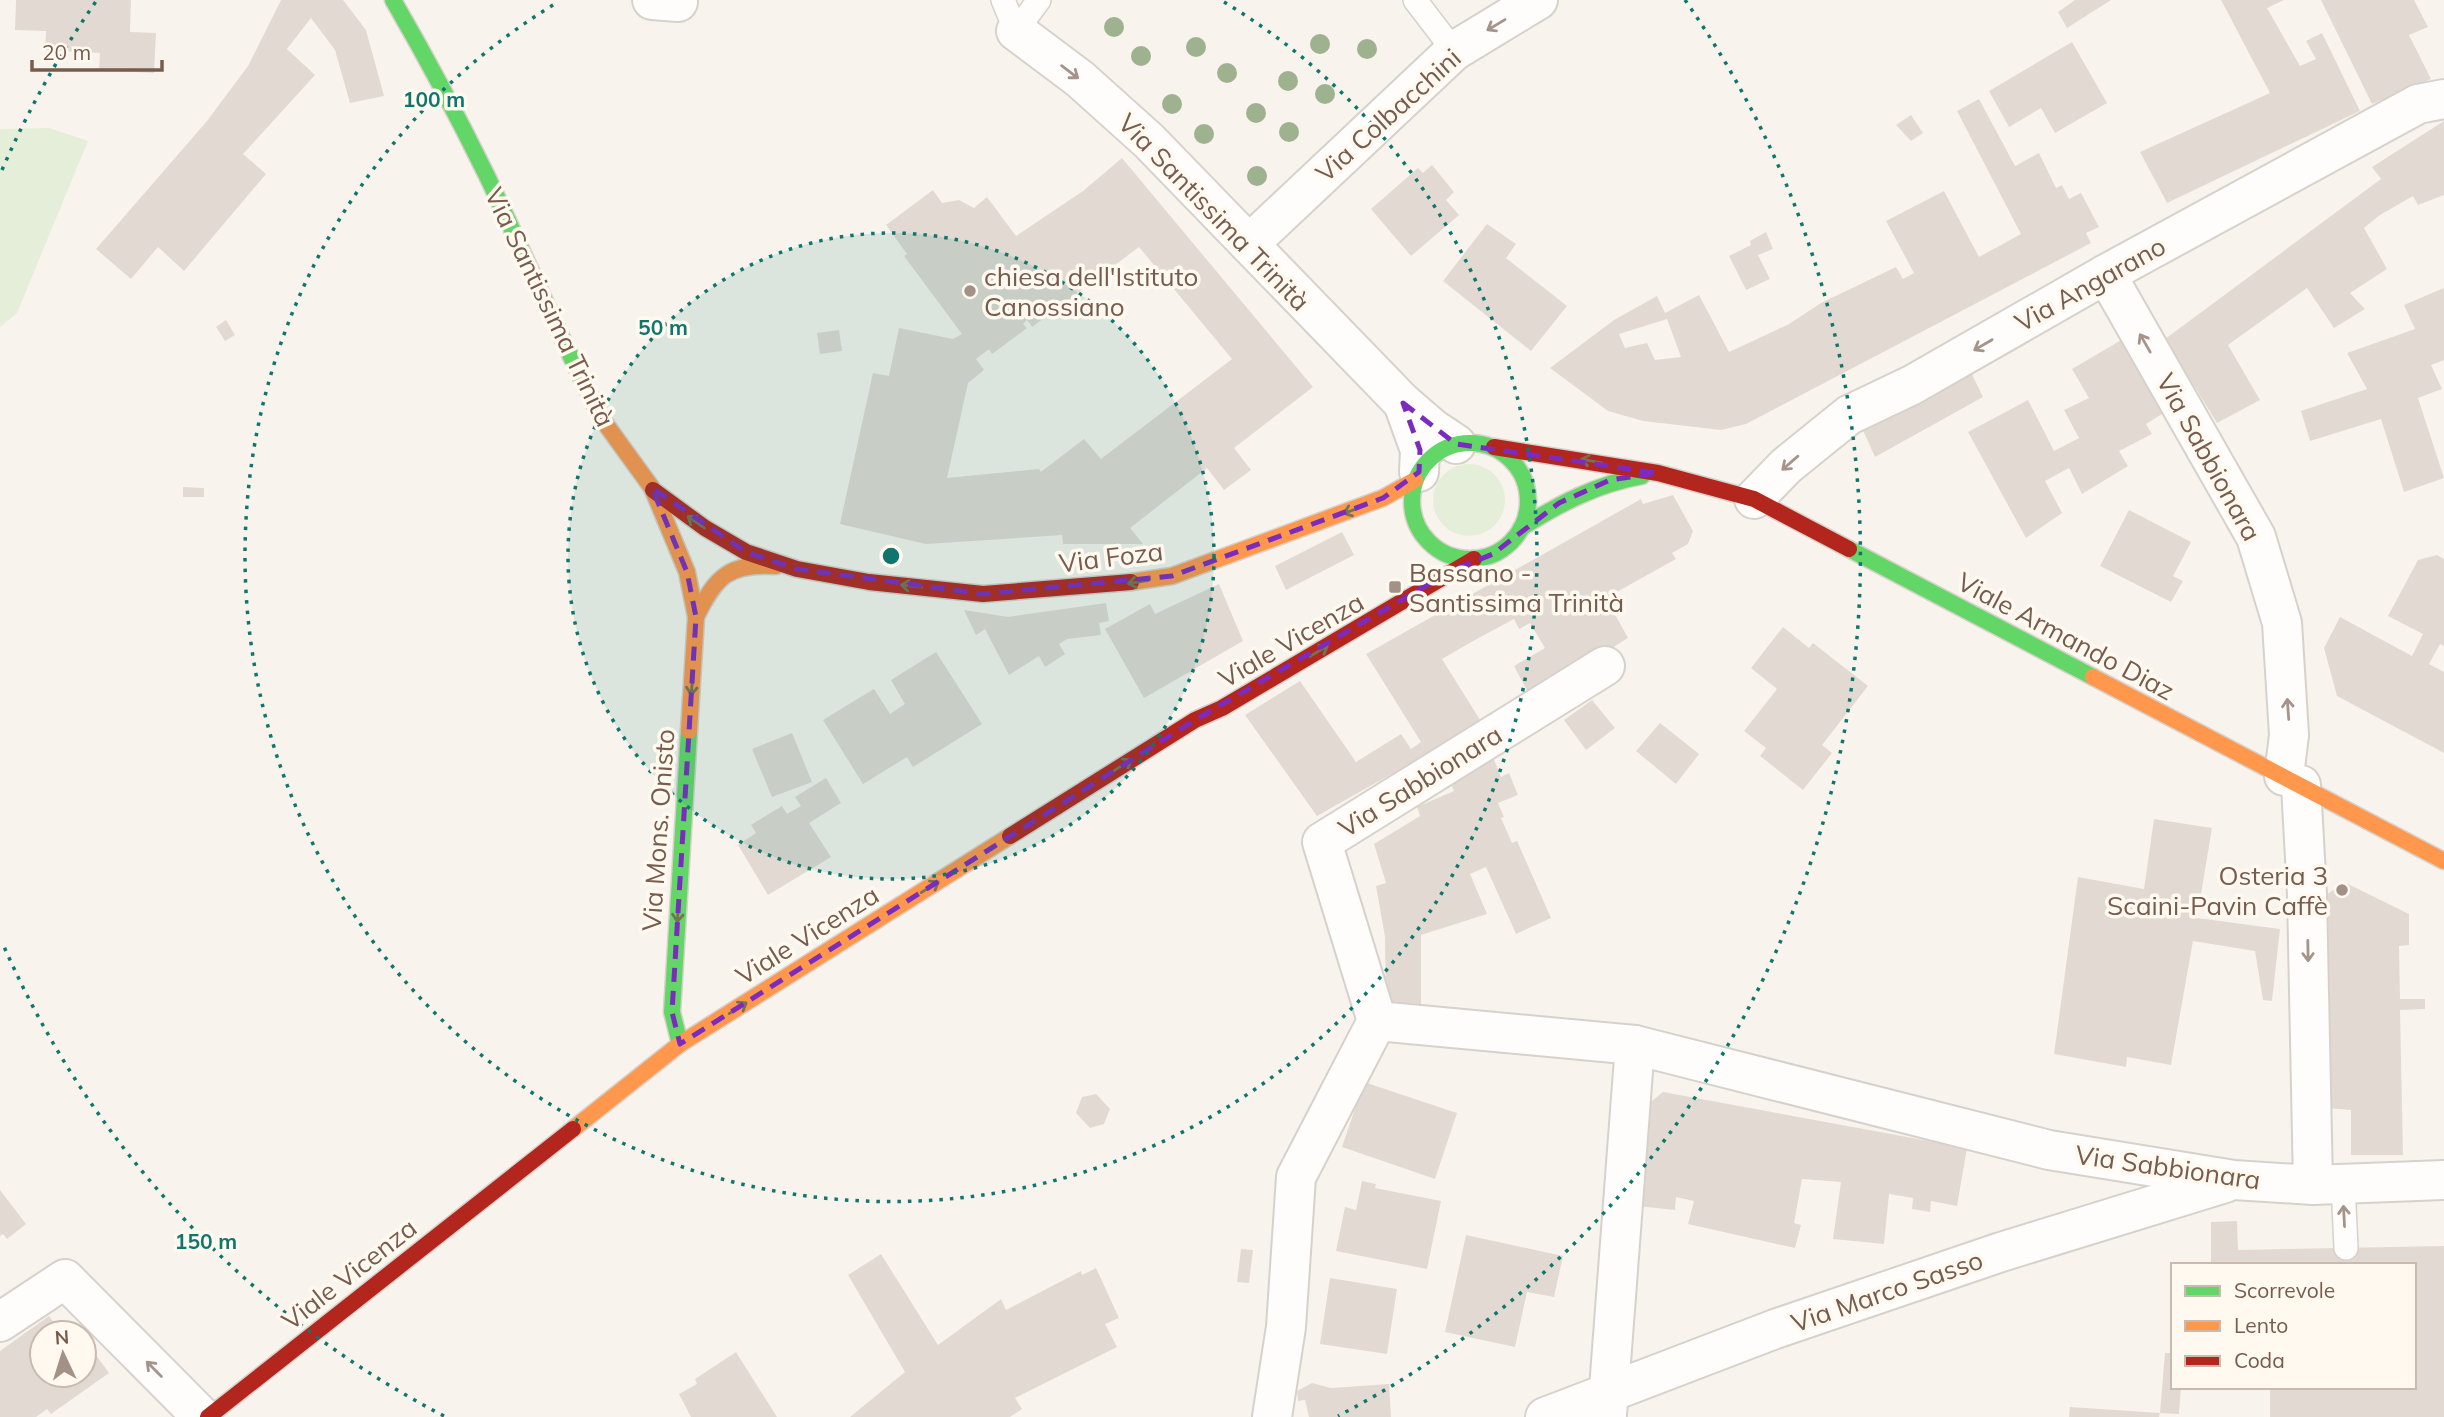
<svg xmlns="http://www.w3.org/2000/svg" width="2444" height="1417" viewBox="0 0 2444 1417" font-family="Mulish,sans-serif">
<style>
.green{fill:#e5eed8}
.building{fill:#e2dad2;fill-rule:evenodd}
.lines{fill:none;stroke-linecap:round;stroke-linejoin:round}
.lane-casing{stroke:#d7d1cb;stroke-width:26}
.street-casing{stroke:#d7d1cb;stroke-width:42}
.fast-casing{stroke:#d8d1ca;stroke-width:19}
.slow-casing{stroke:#d8d1ca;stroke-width:19}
.jam-casing{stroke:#d8d1ca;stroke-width:19}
.lane{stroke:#fefdfc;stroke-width:23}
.street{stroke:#fefdfc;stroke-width:38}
.fast{stroke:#63d668;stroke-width:16}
.slow{stroke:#ff974d;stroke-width:16}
.jam{stroke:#b3261e;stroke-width:16}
.tree{fill:#9eb290}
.oneway{stroke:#a6948a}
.oneway2{stroke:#737452}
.marked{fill:none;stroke:#7b2cbf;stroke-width:5;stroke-dasharray:14 9;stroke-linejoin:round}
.ring{fill:none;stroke:#0f766e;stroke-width:3.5;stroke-dasharray:3.5 7}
.poi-dot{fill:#a49185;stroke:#fff9f0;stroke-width:2.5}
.labels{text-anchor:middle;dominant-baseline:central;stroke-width:7;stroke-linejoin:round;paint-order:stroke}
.street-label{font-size:26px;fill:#775c4d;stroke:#fff9f0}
.poi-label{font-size:26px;fill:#775c4d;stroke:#fff9f0;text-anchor:start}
.centre{fill:#0f766e;stroke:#fff9f0;stroke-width:3.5}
.ring-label{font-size:21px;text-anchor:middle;font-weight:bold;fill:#0f766e;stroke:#fff9f0;stroke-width:7;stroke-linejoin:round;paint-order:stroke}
</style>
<rect width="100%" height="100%" fill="#f8f4ed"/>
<!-- green -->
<g class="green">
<path d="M49 128 88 141 17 313 0 327V129Z"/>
<circle cx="1469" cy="500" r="36"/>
</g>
<!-- building -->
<g class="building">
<path d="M16 0H131L130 32 156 33 154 73 99 70 100 53 45 50 46 31 15 30Z"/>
<path d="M281 0H343L366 30 384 96 350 103 335 50 311 18 287 49 315 75 243 154 266 174 184 271 158 247 131 279 96 249 207 121 248 66Z"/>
<path d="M2075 0H2111L2067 28 2058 12Z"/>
<path d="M2221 0H2284L2267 8 2300 66 2316 59 2306 41 2322 33 2360 111 2167 203 2140 152 2270 93Z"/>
<path d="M2321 0H2414L2428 27 2409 35 2431 79 2372 104Z"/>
<path d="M2072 42 2107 103 2055 133 2041 108 2009 127 1989 91Z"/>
<path d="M1979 99 2015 166 2039 153 2056 188 2062 185 2069 199 2081 193 2099 227 2086 233 2091 243 1746 424 1721 430 1643 421 1608 411 1550 368 1614 320 1657 296 1665 313 1699 295 1729 352 1789 324 1821 303 1896 267 1903 279 1914 273 1886 221 1944 191 1979 257 2021 234 1957 111ZM1667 319 1681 357 1655 360 1647 343 1625 348 1619 334Z"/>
<path d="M1911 115 1923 133 1911 141 1896 125Z"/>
<path d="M2444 121V195L2418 205 2413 196 2380 215 2364 228 2387 269 2350 293 2365 309 2334 328 2307 288 2228 345 2260 400 2217 423 2165 339 2381 179 2372 167Z"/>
<path d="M1122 158 1313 387 1234 448 1251 470 1224 490 1207 468 1130 528 1143 544H1063L1062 535 926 544 840 524 873 373 889 376 899 328 953 339 962 334 904 256 907 254 886 225 933 190 942 203 959 200 974 208 987 197 1016 236 1083 191ZM1139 247 1232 359 1101 459 1084 439 1041 472 1039 469 947 478 968 383 984 370 976 359 989 349 992 354 1027 328 1023 324 1027 320 1032 327Z"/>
<path d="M1432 165 1454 192 1446 200 1459 215 1411 256 1371 209 1418 168 1423 173Z"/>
<path d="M1487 224 1516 244 1506 258 1567 306 1531 351 1443 281Z"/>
<path d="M1766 232 1773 249 1758 255 1770 279 1746 290 1729 256 1751 245 1750 241Z"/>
<path d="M2444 288V360L2431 365 2442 389 2418 398 2444 478 2404 492 2381 419 2310 441 2301 411 2367 389 2347 353 2415 329 2404 305Z"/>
<path d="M226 320 235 335 225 341 216 327Z"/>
<path d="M839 330 842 351 820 354 817 333Z"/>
<path d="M2128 336 2170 409 2146 424 2152 434 2119 451 2128 466 2082 494 2069 468 2045 481 2062 513 2026 538 1968 432 2028 400 2054 451 2079 438 2064 410 2089 398 2072 369Z"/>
<path d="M1966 362 1983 397 1875 457 1858 419Z"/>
<path d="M183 487 204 488V497H183Z"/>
<path d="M1673 495 1693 531 1688 544 1672 553 1676 559 1606 598 1628 638 1531 698 1514 666 1545 648 1530 623 1519 629 1514 619 1475 640 1442 659 1482 723 1317 816 1245 715 1300 681 1356 762 1401 734 1411 749 1421 742 1366 654 1641 499 1643 504Z"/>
<path d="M2129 510 2191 542 2173 576 2183 581 2171 602 2100 566Z"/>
<path d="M1342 532 1354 555 1286 590 1275 566Z"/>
<path d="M2437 555 2444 559V646L2440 644 2429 664 2444 672V753L2337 696 2324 648 2340 617 2412 656 2423 634 2388 616 2418 560Z"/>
<path d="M1219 584 1243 641 1144 698 1105 629 1150 604 1155 614Z"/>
<path d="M1106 603 1109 621 1099 623 1101 635 1067 639 1059 644 1065 654 1045 667 1039 656 1009 675 985 629 976 635 964 610 1008 617Z"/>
<path d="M1783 627 1809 648 1813 643 1868 686 1822 745 1832 753 1803 790 1760 756 1766 748 1744 731 1777 689 1751 668Z"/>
<path d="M936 652 982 724 913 767 907 757 863 784 823 720 874 689 890 714 905 704 891 680Z"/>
<path d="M1592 700 1615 728 1586 750 1564 720Z"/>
<path d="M1660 723 1699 754 1676 784 1636 751Z"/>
<path d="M792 733 812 782 772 797 752 749Z"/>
<path d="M1490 750 1501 777 1509 773 1518 795 1498 803 1504 817 1501 818 1512 843 1517 841 1551 918 1516 934 1486 867 1470 874 1487 914 1421 935V1007L1386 1006 1385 937 1376 886 1386 883 1374 844 1420 816 1417 807 1454 791 1446 773Z"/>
<path d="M826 778 841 803 809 823 831 857 768 895 738 845 756 833 751 825 782 806 787 814 801 806 795 797Z"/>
<path d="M2154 819 2212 828 2197 918 2280 929 2272 1001 2263 1000 2255 951 2193 941 2171 1065 2127 1057 2126 1067 2054 1054 2078 877 2144 889Z"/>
<path d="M2344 882 2409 914V945L2399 946 2400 999H2425V1009L2400 1010 2403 1155H2351V1110L2324 1108 2325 896Z"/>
<path d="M1364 1082 1457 1113 1435 1179 1342 1147Z"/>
<path d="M1663 1092 1967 1148 1957 1206 1931 1201 1930 1212 1912 1209 1913 1198 1889 1194 1884 1244 1833 1239 1841 1182 1802 1179 1794 1223 1801 1225 1795 1248 1688 1224 1694 1201 1676 1197 1675 1210 1637 1206 1648 1104Z"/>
<path d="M1096 1094 1110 1109 1104 1124 1090 1128 1076 1113 1082 1097Z"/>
<path d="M1362 1181 1376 1184 1375 1188 1441 1201 1427 1269 1336 1251 1345 1207 1356 1210Z"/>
<path d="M0 1190 26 1224 7 1239 3 1234 0 1236Z"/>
<path d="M2237 1221 2238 1250 2444 1246V1417H2270V1390L2414 1387V1265H2211V1222Z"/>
<path d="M1466 1235 1563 1256 1554 1297 1527 1292 1515 1347 1445 1332Z"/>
<path d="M1241 1249 1253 1250 1249 1283 1237 1282Z"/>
<path d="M881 1254 938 1345 1001 1299 1006 1310 1081 1271 1082 1275 1096 1268 1119 1318 1105 1324 1117 1347 1015 1398 1022 1409 1010 1417H850L905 1372 848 1275Z"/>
<path d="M1330 1278 1397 1289 1387 1354 1320 1344Z"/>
<path d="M49 1316 61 1333H42V1375H84V1339L109 1373 51 1414 47 1409 36 1417H0V1351Z"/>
<path d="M736 1352 777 1417H691L679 1394 697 1384 695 1379Z"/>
<path d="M2165 1353H2173V1387H2181L2179 1414 2160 1413Z"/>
<path d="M1312 1383 1331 1388 1389 1384 1391 1417H1309L1305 1400 1298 1401 1297 1391Z"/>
<path d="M2070 1407 2160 1413 2159 1417H2069Z"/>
</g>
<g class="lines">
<!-- lane casing -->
<g class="lane-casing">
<g id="lane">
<path d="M1003 0 1016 31"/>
<path d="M1415 0 1454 51"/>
<path d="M1016 31 1039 0"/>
<path d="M2343 1184 2346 1248"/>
</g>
</g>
<!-- street casing -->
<g class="street-casing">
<g id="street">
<path d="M652 0 678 2"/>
<path d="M1016 31 1080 79 1149 141 1403 403 1432 428 1456 444"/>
<path d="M1249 244 1454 51 1538 0"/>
<path d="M2106 274 2256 537 2282 623 2289 735 2284 776"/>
<path d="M1403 403 1420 450 1419 472"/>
<path d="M1754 499 1786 466 1849 415 1912 385 2106 274 2418 104 2444 99"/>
<path d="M2301 785 2307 895 2313 1185"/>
<path d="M1377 1021 1322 842 1605 666"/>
<path d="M0 1322 65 1279 202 1417"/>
<path d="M1607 1415 1635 1045"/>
<path d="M1272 1417 1286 1327 1296 1177 1377 1021 1635 1045 2049 1150 2234 1180 2313 1185 2444 1180"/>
<path d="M1545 1417 1775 1329 2001 1252 2225 1183"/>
</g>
</g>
<!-- fast casing -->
<g class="fast-casing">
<g id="fast">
<path d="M393 0C426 57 457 115 486 174 525 255 560 339 602 419"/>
<circle cx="1470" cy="501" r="58"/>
<path d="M1521 528C1559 504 1597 484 1642 476"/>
<path d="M1849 549 2093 677"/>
<path d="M680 1044 672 1012 689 731"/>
</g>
</g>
<!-- slow casing -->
<g class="slow-casing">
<g id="slow">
<path d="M602 419 652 488 687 572 696 617 689 731"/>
<path d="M1131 582 1172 576 1383 498 1415 480"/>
<path d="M696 617C716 576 729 563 776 566"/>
<path d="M2093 677 2444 861"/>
<path d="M573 1129 680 1044 1010 836"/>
</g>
</g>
<!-- jam casing -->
<g class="jam-casing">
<g id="jam">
<path d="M1494 447 1658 473 1754 499 1849 549"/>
<path d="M653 490 705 528 746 552 797 569 869 582 983 594 1131 582"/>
<path d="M1010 836 1195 720 1222 708 1474 559"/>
<path d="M208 1417 573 1129"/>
</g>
</g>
<!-- lane -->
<use href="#lane" class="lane"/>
<!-- street -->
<use href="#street" class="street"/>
<!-- fast -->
<use href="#fast" class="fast"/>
<!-- slow -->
<use href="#slow" class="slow"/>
<!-- jam -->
<use href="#jam" class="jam"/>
</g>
<!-- trees -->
<g class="tree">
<circle cx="1114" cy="27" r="10"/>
<circle cx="1320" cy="44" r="10"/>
<circle cx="1196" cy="47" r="10"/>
<circle cx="1367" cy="49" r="10"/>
<circle cx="1141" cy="56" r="10"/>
<circle cx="1227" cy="73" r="10"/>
<circle cx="1288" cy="81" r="10"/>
<circle cx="1325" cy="94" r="10"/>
<circle cx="1172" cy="104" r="10"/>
<circle cx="1256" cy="113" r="10"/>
<circle cx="1289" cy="132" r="10"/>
<circle cx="1204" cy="134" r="10"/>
<circle cx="1257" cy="176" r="10"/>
</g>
<!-- one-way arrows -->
<defs><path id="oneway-shaft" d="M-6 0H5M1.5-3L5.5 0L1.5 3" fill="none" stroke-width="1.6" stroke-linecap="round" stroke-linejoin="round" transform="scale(1.75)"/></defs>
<g class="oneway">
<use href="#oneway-shaft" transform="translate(1496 25) rotate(149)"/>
<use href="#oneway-shaft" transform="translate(1070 72) rotate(37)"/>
<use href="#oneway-shaft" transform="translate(2145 343) rotate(-120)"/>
<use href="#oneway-shaft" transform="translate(1983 345) rotate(150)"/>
<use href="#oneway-shaft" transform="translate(1790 463) rotate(139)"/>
<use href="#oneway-shaft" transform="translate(2288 709) rotate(-94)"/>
<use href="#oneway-shaft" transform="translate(2308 951) rotate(89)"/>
<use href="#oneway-shaft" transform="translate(2344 1216) rotate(-93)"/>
<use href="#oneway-shaft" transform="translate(154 1369) rotate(-135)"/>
</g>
<g class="oneway2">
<use href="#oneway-shaft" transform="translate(1591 461) rotate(-170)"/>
<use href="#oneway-shaft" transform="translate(1353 510) rotate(159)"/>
<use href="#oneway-shaft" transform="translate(696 522) rotate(-145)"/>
<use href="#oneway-shaft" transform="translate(1138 582) rotate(171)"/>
<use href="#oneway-shaft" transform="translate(911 586) rotate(-174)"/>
<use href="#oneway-shaft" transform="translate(1319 651) rotate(-30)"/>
<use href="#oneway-shaft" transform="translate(692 685) rotate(94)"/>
<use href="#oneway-shaft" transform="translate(1123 765) rotate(-32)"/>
<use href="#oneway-shaft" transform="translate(930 887) rotate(-32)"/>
<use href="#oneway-shaft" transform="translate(678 912) rotate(94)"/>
<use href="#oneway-shaft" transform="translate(738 1008) rotate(-32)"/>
</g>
<!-- marked area -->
<path class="marked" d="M1403 403 1456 444 1658 473 1610 480 1559 503 1493 554 1453 570 1195 720 680 1044 672 1012 696 617 687 572 652 488 746 552 797 569 983 594 1172 576 1383 498 1419 472 1420 450Z"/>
<!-- distance rings -->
<circle cx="891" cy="556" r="323" fill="#0f766e" fill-opacity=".12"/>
<g class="ring">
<circle cx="891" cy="556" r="323"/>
<path d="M1224 2A646 646 0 1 1 558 2"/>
<path d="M444 1416A969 969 0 0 1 2 942M2 170A969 969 0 0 1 97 0M1685 0A969 969 0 0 1 1338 1416"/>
</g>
<!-- markers -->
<g class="poi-dot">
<circle cx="970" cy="291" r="7"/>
<rect x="1388" y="580" width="14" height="14" rx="3.5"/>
<circle cx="2342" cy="890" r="7"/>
</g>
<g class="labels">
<!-- street labels -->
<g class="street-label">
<text transform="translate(1388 115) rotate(-42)">Via Colbacchini</text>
<text transform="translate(1214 212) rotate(46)">Via Santissima Trinità</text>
<text transform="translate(2090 284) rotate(-29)">Via Angarano</text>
<text transform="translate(550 307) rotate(64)">Via Santissima Trinità</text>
<text transform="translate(2209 457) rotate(61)">Via Sabbionara</text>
<text transform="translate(1111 557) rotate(-7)">Via Foza</text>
<text transform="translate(2066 636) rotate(28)">Viale Armando Diaz</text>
<text transform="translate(1291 640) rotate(-30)">Viale Vicenza</text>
<text transform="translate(1420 781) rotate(-32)">Via Sabbionara</text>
<text transform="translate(658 830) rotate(-86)">Via Mons. Onisto</text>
<text transform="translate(807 935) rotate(-32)">Viale Vicenza</text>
<text transform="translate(2168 1167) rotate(8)">Via Sabbionara</text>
<text transform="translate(349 1274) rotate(-38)">Viale Vicenza</text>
<text transform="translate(1887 1291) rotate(-19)">Via Marco Sasso</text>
</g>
<!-- poi labels -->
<g class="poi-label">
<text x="984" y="276">chiesa dell'Istituto<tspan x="984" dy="30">Canossiano</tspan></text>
<text x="1409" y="572">Bassano -<tspan x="1409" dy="30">Santissima Trinità</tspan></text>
<text x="2328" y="875" text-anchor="end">Osteria 3<tspan x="2328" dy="30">Scaini-Pavin Caffè</tspan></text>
</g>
</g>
<circle cx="891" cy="556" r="10" class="centre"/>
<g class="ring-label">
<text x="434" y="107">100 m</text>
<text x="663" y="335">50 m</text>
<text x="206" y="1249">150 m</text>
</g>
<!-- legend -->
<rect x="2171" y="1263" width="245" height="126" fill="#fff9f0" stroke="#c9baaf" stroke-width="2"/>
<rect x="2185" y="1286" width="35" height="10" fill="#63d668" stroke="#c9baaf" stroke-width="2"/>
<text x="2234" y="1298" font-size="21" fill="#775c4d">Scorrevole</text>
<rect x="2185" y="1321" width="35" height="10" fill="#ff974d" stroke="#c9baaf" stroke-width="2"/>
<text x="2234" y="1333" font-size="21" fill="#775c4d">Lento</text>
<rect x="2185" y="1356" width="35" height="10" fill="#b3261e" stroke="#c9baaf" stroke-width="2"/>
<text x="2234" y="1368" font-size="21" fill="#775c4d">Coda</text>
<!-- north arrow -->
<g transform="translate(63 1354) rotate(356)"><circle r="33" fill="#fff9f0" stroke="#c9baaf" stroke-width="2"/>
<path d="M0-5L12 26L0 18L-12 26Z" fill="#a49185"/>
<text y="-10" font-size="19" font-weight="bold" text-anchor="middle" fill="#775c4d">N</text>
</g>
<!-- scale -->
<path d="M32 60v10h130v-10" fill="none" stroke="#775c4d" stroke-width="3.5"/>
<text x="42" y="60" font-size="21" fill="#775c4d" stroke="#fff9f0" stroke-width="5" paint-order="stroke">20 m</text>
</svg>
